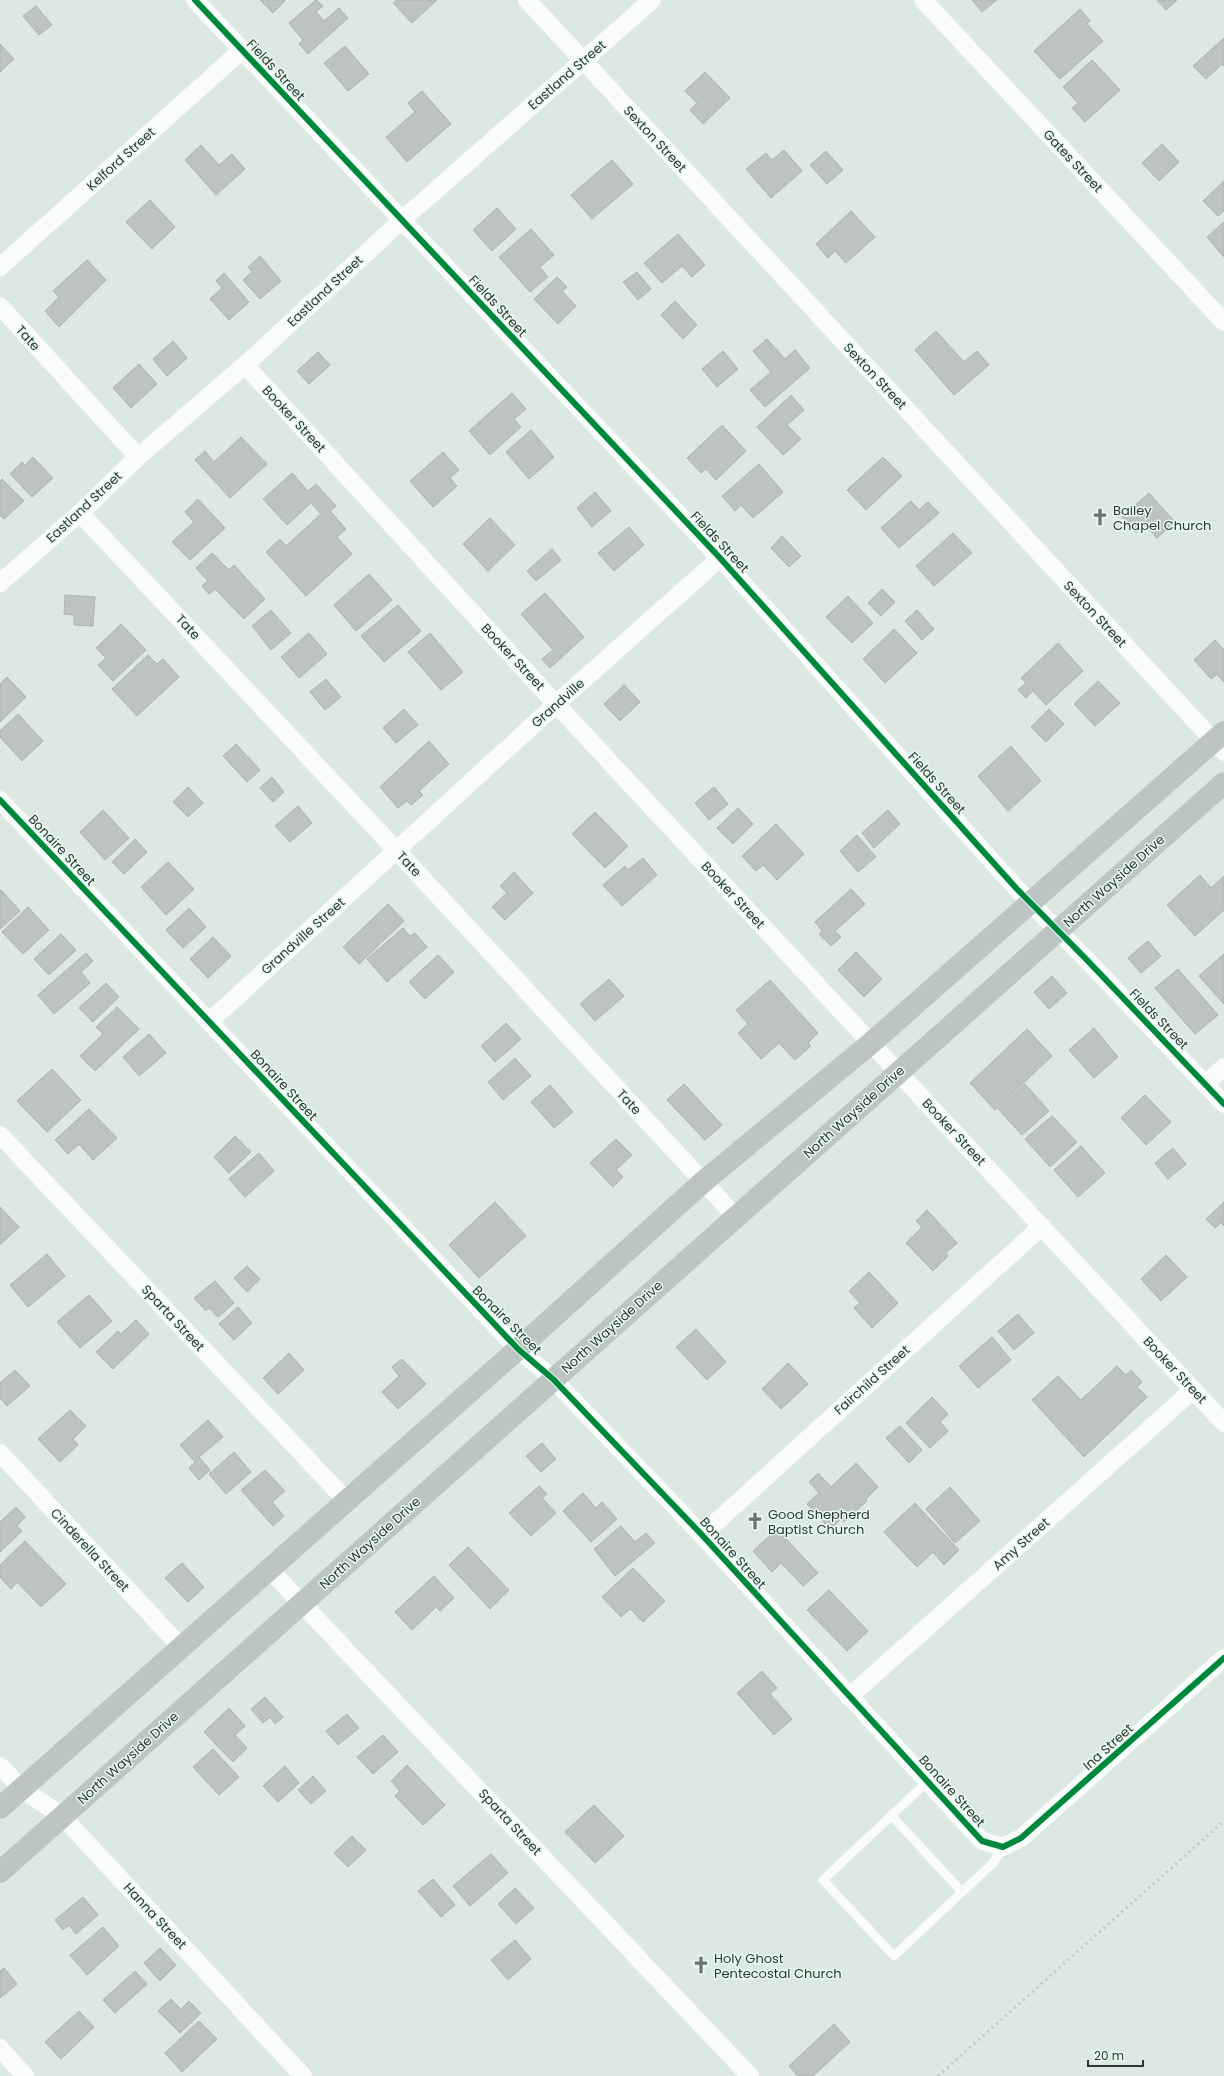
<svg xmlns="http://www.w3.org/2000/svg" width="1224" height="2076" viewBox="0 0 1224 2076" font-family="Poppins,sans-serif">
<style>
.building{fill:#bdc4bf;stroke:#acb3ae}
.lines{fill:none;stroke-linecap:round;stroke-linejoin:round}
.lane{stroke:#fafcfb;stroke-width:9}
.street{stroke:#fafcfb;stroke-width:18}
.secondary{stroke:#bdc5c4;stroke-width:22}
.rail{stroke:#c3c7c5;stroke-width:3;stroke-dasharray:2 4;stroke-linecap:butt}
.cycleway-casing{stroke:#e6faf0;stroke-width:8}
.cycleway{stroke:#00873e;stroke-width:6}
.labels{text-anchor:middle;dominant-baseline:central;stroke-width:3;stroke-linejoin:round;paint-order:stroke}
.street-label{font-size:13px;fill:#2e3532;stroke:#e6faf0}
.poi-label{font-size:13px;fill:#2e3532;stroke:#e6faf0;text-anchor:start}
</style>
<rect width="100%" height="100%" fill="#dce8e2"/>
<!-- building -->
<g class="building">
<path d="M260 0H284L285 1 273 13Z"/>
<path d="M316 0 323 6 316 12 324 21 339 8 348 18 308 54 299 44 303 40 289 23Z"/>
<path d="M397 0H437L412 23 393 3Z"/>
<path d="M972 0H997L982 12Z"/>
<path d="M1157 0H1177L1166 10Z"/>
<path d="M36 6 52 25 39 35 23 16Z"/>
<path d="M1080 9 1090 21 1087 24 1103 41 1060 79 1034 51Z"/>
<path d="M1224 38V66L1222 64 1206 79 1193 66Z"/>
<path d="M0 44 14 59 0 72Z"/>
<path d="M345 46 369 74 348 91 324 63Z"/>
<path d="M1092 60 1120 90 1085 122 1072 108 1078 103 1063 87Z"/>
<path d="M705 72 730 98 703 124 690 110 697 103 685 91Z"/>
<path d="M422 91 451 124 407 162 386 137 415 112 408 103Z"/>
<path d="M1162 144 1179 162 1159 181 1142 163Z"/>
<path d="M201 145 219 165 232 154 245 169 216 195 185 160Z"/>
<path d="M784 150 802 171 771 198 746 169 766 153 772 160Z"/>
<path d="M826 151 843 170 827 184 810 165Z"/>
<path d="M612 160 633 184 592 219 571 195Z"/>
<path d="M1224 181V211L1218 216 1203 201Z"/>
<path d="M150 200 175 227 152 249 126 222Z"/>
<path d="M497 208 516 229 492 251 473 230Z"/>
<path d="M851 211 875 237 846 263 835 251 828 258 816 244Z"/>
<path d="M1224 222V257L1207 237Z"/>
<path d="M531 229 554 255 540 267 548 277 530 292 499 257Z"/>
<path d="M678 234 705 265 692 277 682 266 662 283 644 263Z"/>
<path d="M260 256 281 281 260 299 243 280 252 272 248 267Z"/>
<path d="M87 260 106 280 59 327 45 311 59 297 53 291Z"/>
<path d="M637 272 651 289 638 300 623 282Z"/>
<path d="M224 273 249 302 229 320 210 299 222 288 216 281Z"/>
<path d="M557 277 567 287 562 291 576 306 558 324 534 299Z"/>
<path d="M675 301 697 325 683 339 661 315Z"/>
<path d="M936 331 964 362 977 351 989 365 954 395 915 350Z"/>
<path d="M767 339 785 359 795 350 810 368 765 407 750 390 771 372 753 351Z"/>
<path d="M173 341 187 358 167 376 153 359Z"/>
<path d="M723 351 738 369 717 387 702 369Z"/>
<path d="M318 352 330 365 309 384 297 371Z"/>
<path d="M139 364 157 384 131 408 113 388Z"/>
<path d="M512 393 526 409 514 419 521 427 490 455 469 431Z"/>
<path d="M791 395 804 410 787 425 801 439 783 455 757 427Z"/>
<path d="M722 425 746 451 716 480 706 469 701 473 687 458Z"/>
<path d="M531 430 554 457 529 479 506 452Z"/>
<path d="M241 437 267 464 230 498 195 460 205 451 214 462Z"/>
<path d="M443 452 459 470 450 478 457 486 433 507 410 481Z"/>
<path d="M33 457 53 478 32 497 10 474 22 462 25 465Z"/>
<path d="M883 457 902 476 866 510 847 490Z"/>
<path d="M759 464 783 492 753 518 741 505 735 511 722 496Z"/>
<path d="M292 473 308 491 316 484 336 506 330 511 346 529 337 537 352 554 306 596 266 552 280 539 286 546 321 514 311 503 287 525 263 499Z"/>
<path d="M2 479 24 501 4 519 0 515V481Z"/>
<path d="M595 492 611 511 592 527 577 508Z"/>
<path d="M1149 493 1175 522 1157 538 1145 525 1136 533 1122 517Z"/>
<path d="M198 499 225 528 190 560 172 542 194 522 185 512Z"/>
<path d="M911 501 919 510 928 502 939 513 899 548 881 528Z"/>
<path d="M490 518 515 545 488 571 463 544Z"/>
<path d="M629 527 644 545 614 571 598 553Z"/>
<path d="M953 533 972 553 934 586 916 566Z"/>
<path d="M782 536 801 556 789 567 771 548Z"/>
<path d="M552 549 561 560 536 581 527 571Z"/>
<path d="M212 553 229 570 234 565 265 599 244 619 215 589 209 594 202 586 208 581 196 568Z"/>
<path d="M369 574 392 600 356 631 334 605Z"/>
<path d="M882 589 895 602 881 616 868 603Z"/>
<path d="M545 593 584 637 550 668 542 659 553 650 521 614Z"/>
<path d="M65 595 95 597 93 626 74 625V615L64 614Z"/>
<path d="M848 596 873 623 852 643 826 617Z"/>
<path d="M398 605 421 631 384 662 361 636Z"/>
<path d="M271 610 291 633 271 650 252 626Z"/>
<path d="M917 610 934 629 922 640 905 621Z"/>
<path d="M121 624 146 650 113 681 98 665 106 658 96 648Z"/>
<path d="M894 629 917 653 885 683 863 659Z"/>
<path d="M309 633 327 654 299 678 281 657Z"/>
<path d="M430 633 463 672 441 690 408 652Z"/>
<path d="M1215 640 1224 650V682L1217 674 1211 679 1194 660Z"/>
<path d="M1058 643 1083 671 1046 705 1033 691 1026 698 1018 690 1026 683 1021 678Z"/>
<path d="M148 655 157 664 163 659 179 677 137 716 112 689Z"/>
<path d="M7 677 26 697 0 722V684Z"/>
<path d="M326 679 341 697 325 710 310 692Z"/>
<path d="M1098 681 1120 703 1095 726 1074 704Z"/>
<path d="M624 685 640 702 620 721 604 704Z"/>
<path d="M404 709 418 725 396 743 383 728Z"/>
<path d="M1049 709 1064 724 1046 742 1031 727Z"/>
<path d="M18 714 43 741 22 761 0 737V731Z"/>
<path d="M429 741 449 764 419 791 423 795 411 805 407 801 398 808 380 787Z"/>
<path d="M236 744 260 770 247 782 223 756Z"/>
<path d="M1011 746 1041 781 1008 811 978 776Z"/>
<path d="M272 777 284 792 273 802 260 788Z"/>
<path d="M188 787 203 803 188 817 173 802Z"/>
<path d="M714 787 728 804 709 820 695 803Z"/>
<path d="M298 806 312 823 290 842 275 826Z"/>
<path d="M738 808 753 824 733 844 717 828Z"/>
<path d="M103 810 129 838 105 860 80 832Z"/>
<path d="M888 810 900 824 874 848 862 833Z"/>
<path d="M595 812 628 846 605 868 572 834Z"/>
<path d="M776 824 804 854 777 880 763 865 756 871 742 856Z"/>
<path d="M857 835 876 857 858 872 840 851Z"/>
<path d="M135 839 147 852 124 874 112 862Z"/>
<path d="M643 858 657 875 622 906 603 885 625 866 628 870Z"/>
<path d="M168 862 194 889 166 915 141 887Z"/>
<path d="M514 872 533 893 505 920 492 907 507 893 500 886Z"/>
<path d="M1200 875 1211 888 1224 876V910L1195 936 1167 905Z"/>
<path d="M851 889 865 904 835 931 841 937 831 946 819 934 822 931 815 922Z"/>
<path d="M1 890 20 911 0 929V891Z"/>
<path d="M388 904 404 921 359 964 343 947Z"/>
<path d="M28 907 49 930 23 954 2 932Z"/>
<path d="M189 908 206 927 183 948 166 930Z"/>
<path d="M403 928 410 936 415 933 427 947 387 982 367 959Z"/>
<path d="M61 934 76 950 49 975 34 959Z"/>
<path d="M213 937 231 956 208 978 190 959Z"/>
<path d="M1148 941 1161 956 1141 973 1128 958Z"/>
<path d="M856 952 882 979 864 997 838 970Z"/>
<path d="M86 953 93 961 81 972 90 983 54 1014 38 995Z"/>
<path d="M1224 954V1004L1199 976Z"/>
<path d="M438 955 454 972 425 999 409 982Z"/>
<path d="M1178 969 1218 1015 1195 1034 1155 988Z"/>
<path d="M1052 976 1067 993 1049 1009 1034 992Z"/>
<path d="M609 979 624 996 595 1021 580 1004Z"/>
<path d="M770 980 818 1033 808 1043 811 1046 795 1060 779 1043 761 1059 738 1033 748 1024 736 1010Z"/>
<path d="M106 983 119 997 93 1022 79 1008Z"/>
<path d="M117 1007 139 1029 95 1071 80 1056 103 1034 96 1027Z"/>
<path d="M506 1023 521 1039 495 1062 481 1046Z"/>
<path d="M1094 1028 1118 1057 1094 1078 1069 1050Z"/>
<path d="M1027 1029 1052 1056 995 1110 970 1083Z"/>
<path d="M149 1034 166 1053 139 1076 123 1057Z"/>
<path d="M515 1058 531 1076 503 1100 488 1082Z"/>
<path d="M52 1069 81 1100 47 1132 17 1101Z"/>
<path d="M684 1084 722 1125 705 1140 667 1100Z"/>
<path d="M1025 1084 1049 1111 1022 1135 998 1109Z"/>
<path d="M550 1085 573 1112 554 1128 531 1102Z"/>
<path d="M1145 1095 1171 1122 1146 1145 1121 1118Z"/>
<path d="M89 1109 117 1138 93 1160 79 1144 68 1154 55 1140Z"/>
<path d="M1052 1116 1077 1142 1050 1167 1025 1139Z"/>
<path d="M235 1136 251 1152 229 1173 214 1157Z"/>
<path d="M616 1139 632 1155 616 1170 623 1177 613 1187 590 1163Z"/>
<path d="M1081 1146 1105 1173 1078 1197 1054 1170Z"/>
<path d="M1173 1148 1186 1164 1168 1179 1155 1163Z"/>
<path d="M259 1153 274 1171 245 1197 229 1179Z"/>
<path d="M495 1202 526 1236 479 1278 449 1245Z"/>
<path d="M1224 1202V1226L1221 1223 1215 1228 1206 1219Z"/>
<path d="M0 1207 19 1227 0 1245Z"/>
<path d="M927 1210 957 1243 946 1253 948 1256 933 1271 906 1243 922 1227 916 1221Z"/>
<path d="M47 1254 65 1276 28 1307 10 1285Z"/>
<path d="M1166 1255 1187 1277 1161 1301 1141 1279Z"/>
<path d="M247 1266 260 1279 247 1292 234 1278Z"/>
<path d="M869 1272 898 1303 872 1328 854 1308 860 1303 849 1291Z"/>
<path d="M215 1281 234 1303 218 1317 209 1308 206 1311 194 1298Z"/>
<path d="M89 1295 112 1321 80 1348 57 1322Z"/>
<path d="M238 1307 252 1323 234 1340 219 1324Z"/>
<path d="M1018 1314 1034 1333 1014 1350 998 1331Z"/>
<path d="M136 1320 149 1334 113 1369 96 1352 118 1331 121 1334Z"/>
<path d="M696 1329 726 1362 707 1380 676 1347Z"/>
<path d="M992 1337 1011 1360 978 1388 959 1366Z"/>
<path d="M289 1353 304 1370 278 1394 263 1378Z"/>
<path d="M402 1359 426 1384 398 1409 382 1392 399 1376 392 1367Z"/>
<path d="M788 1363 808 1384 781 1409 762 1389Z"/>
<path d="M1117 1366 1126 1375 1131 1370 1142 1382 1137 1387 1147 1397 1084 1457 1032 1400 1058 1376 1081 1400Z"/>
<path d="M15 1370 30 1386 7 1406 0 1398V1383Z"/>
<path d="M932 1397 948 1414 940 1422 948 1431 930 1448 906 1423Z"/>
<path d="M70 1410 86 1426 73 1439 78 1445 60 1462 38 1439Z"/>
<path d="M208 1420 223 1437 199 1457 210 1470 199 1480 189 1468 195 1462 180 1445Z"/>
<path d="M900 1426 922 1450 909 1463 886 1438Z"/>
<path d="M542 1443 556 1459 541 1472 526 1456Z"/>
<path d="M234 1452 251 1472 226 1494 209 1474Z"/>
<path d="M856 1463 878 1487 866 1499 867 1501 844 1522 841 1519 830 1529 807 1504 819 1493 809 1482 818 1473 831 1487Z"/>
<path d="M265 1470 285 1491 272 1502 284 1516 273 1526 241 1490Z"/>
<path d="M539 1486 547 1494 542 1498 556 1513 531 1536 509 1513Z"/>
<path d="M950 1487 980 1521 955 1543 926 1509Z"/>
<path d="M583 1493 596 1508 602 1502 617 1519 591 1542 563 1511Z"/>
<path d="M915 1503 959 1550 944 1565 933 1552 917 1567 884 1532Z"/>
<path d="M16 1507 25 1517 17 1526 22 1531 0 1552V1522Z"/>
<path d="M621 1526 635 1542 646 1533 655 1543 615 1576 594 1549Z"/>
<path d="M777 1529 818 1573 803 1586 781 1563 772 1572 753 1551Z"/>
<path d="M25 1541 66 1584 41 1607 17 1582 11 1589 0 1577V1565Z"/>
<path d="M468 1547 509 1590 490 1609 449 1565Z"/>
<path d="M182 1563 204 1587 188 1602 165 1578Z"/>
<path d="M633 1568 665 1601 643 1622 630 1609 621 1617 602 1597Z"/>
<path d="M434 1576 454 1598 440 1611 436 1607 412 1630 395 1612Z"/>
<path d="M829 1590 868 1631 847 1651 807 1610Z"/>
<path d="M762 1671 777 1688 770 1694 792 1719 774 1735 737 1693Z"/>
<path d="M265 1697 283 1717 275 1724 270 1717 263 1723 251 1709Z"/>
<path d="M229 1708 245 1726 235 1735 247 1748 233 1762 204 1732Z"/>
<path d="M347 1714 359 1728 338 1745 326 1731Z"/>
<path d="M383 1735 398 1752 373 1774 357 1757Z"/>
<path d="M213 1749 239 1777 219 1795 193 1767Z"/>
<path d="M407 1765 445 1805 423 1825 395 1796 400 1791 391 1781Z"/>
<path d="M285 1766 299 1783 278 1802 263 1786Z"/>
<path d="M313 1776 326 1791 311 1804 298 1790Z"/>
<path d="M594 1805 624 1836 595 1863 565 1832Z"/>
<path d="M352 1836 366 1850 348 1867 334 1853Z"/>
<path d="M491 1854 508 1873 470 1906 453 1886Z"/>
<path d="M433 1879 455 1905 441 1917 418 1891Z"/>
<path d="M515 1888 534 1908 516 1924 498 1904Z"/>
<path d="M83 1897 98 1915 76 1934 69 1925 63 1930 55 1920Z"/>
<path d="M103 1927 119 1946 87 1975 70 1955Z"/>
<path d="M515 1940 531 1959 508 1980 491 1960Z"/>
<path d="M160 1948 176 1965 160 1981 144 1963Z"/>
<path d="M4 1968 17 1984 0 1998V1971Z"/>
<path d="M135 1971 147 1984 115 2013 103 2000Z"/>
<path d="M171 1999 181 2009 189 2001 201 2013 180 2033 158 2011Z"/>
<path d="M79 2011 94 2027 61 2059 45 2042Z"/>
<path d="M199 2021 217 2039 182 2072 165 2053Z"/>
<path d="M834 2024 850 2042 813 2076H798L789 2066Z"/>
</g>
<g class="lines">
<!-- lane -->
<g class="lane">
<path d="M928 1781 823 1880 894 1956 993 1863 1003 1847"/>
<path d="M891 1815 962 1892"/>
</g>
<!-- street -->
<g class="street">
<path d="M195 0 720 558 1016 888 1086 959 1224 1104"/>
<path d="M527 0 1224 752"/>
<path d="M923 0 1224 322"/>
<path d="M0 267 242 50"/>
<path d="M0 306 138 457"/>
<path d="M245 365 556 704 1224 1423"/>
<path d="M80 513 397 851 736 1217"/>
<path d="M0 583 80 513 138 457 245 365 402 220 652 0"/>
<path d="M0 800 518 1349 553 1379 702 1535 982 1841 1003 1847 1021 1838 1224 1658"/>
<path d="M209 1022 556 704 720 558"/>
<path d="M1206 1084 1224 1067"/>
<path d="M0 1135 346 1500"/>
<path d="M0 1453 181 1647"/>
<path d="M702 1535 1042 1226"/>
<path d="M269 1569 750 2076"/>
<path d="M849 1697 1193 1390"/>
<path d="M0 1766 22 1789 62 1816 303 2076"/>
<path d="M0 2048 25 2076"/>
</g>
<!-- secondary -->
<g class="secondary">
<path d="M0 1808 518 1349 703 1182 870 1044 1224 732"/>
<path d="M0 1872 1224 783"/>
</g>
<!-- rail -->
<path class="rail" d="M938 2076 1224 1821"/>
<!-- cycleway casing -->
<g class="cycleway-casing">
<g id="cycleway">
<path d="M195 0 720 558 1016 888 1086 959 1224 1104"/>
<path d="M0 800 518 1349 553 1379 702 1535 982 1841 1003 1847 1021 1838 1224 1658"/>
</g>
</g>
<!-- cycleway -->
<use href="#cycleway" class="cycleway"/>
</g>
<!-- icons -->
<defs>
<g id="church-bare" transform="scale(1.38)"><path d="M-1.2-6h2.4v3.5h3.3v2.4h-3.3V6h-2.4V-.1h-3.3v-2.4h3.3Z" fill="#6b7470" stroke="#e6faf0" stroke-width="2.5" paint-order="stroke"/></g>
</defs>
<g fill-rule="evenodd">
<use href="#church-bare" x="1100" y="517"/>
<use href="#church-bare" x="755" y="1521"/>
<use href="#church-bare" x="701" y="1965"/>
</g>
<g class="labels">
<!-- street labels -->
<g class="street-label">
<text transform="translate(276 70) rotate(47)">Fields Street</text>
<text transform="translate(567 75) rotate(-41)">Eastland Street</text>
<text transform="translate(655 139) rotate(47)">Sexton Street</text>
<text transform="translate(121 159) rotate(-42)">Kelford Street</text>
<text transform="translate(1073 161) rotate(47)">Gates Street</text>
<text transform="translate(325 291) rotate(-43)">Eastland Street</text>
<text transform="translate(498 306) rotate(47)">Fields Street</text>
<text transform="translate(28 338) rotate(48)">Tate</text>
<text transform="translate(875 376) rotate(47)">Sexton Street</text>
<text transform="translate(294 419) rotate(47)">Booker Street</text>
<text transform="translate(84 507) rotate(-43)">Eastland Street</text>
<text transform="translate(720 542) rotate(47)">Fields Street</text>
<text transform="translate(1095 614) rotate(47)">Sexton Street</text>
<text transform="translate(188 627) rotate(47)">Tate</text>
<text transform="translate(513 657) rotate(47)">Booker Street</text>
<text transform="translate(558 703) rotate(-42)">Grandville</text>
<text transform="translate(937 783) rotate(48)">Fields Street</text>
<text transform="translate(62 850) rotate(47)">Bonaire Street</text>
<text transform="translate(409 864) rotate(47)">Tate</text>
<text transform="translate(1114 881) rotate(-42)">North Wayside Drive</text>
<text transform="translate(733 895) rotate(47)">Booker Street</text>
<text transform="translate(303 936) rotate(-42)">Grandville Street</text>
<text transform="translate(1159 1019) rotate(46)">Fields Street</text>
<text transform="translate(284 1085) rotate(47)">Bonaire Street</text>
<text transform="translate(629 1102) rotate(47)">Tate</text>
<text transform="translate(854 1112) rotate(-42)">North Wayside Drive</text>
<text transform="translate(954 1132) rotate(47)">Booker Street</text>
<text transform="translate(173 1318) rotate(47)">Sparta Street</text>
<text transform="translate(507 1320) rotate(45)">Bonaire Street</text>
<text transform="translate(612 1327) rotate(-42)">North Wayside Drive</text>
<text transform="translate(1175 1370) rotate(47)">Booker Street</text>
<text transform="translate(872 1380) rotate(-42)">Fairchild Street</text>
<text transform="translate(370 1543) rotate(-42)">North Wayside Drive</text>
<text transform="translate(1021 1544) rotate(-42)">Amy Street</text>
<text transform="translate(90 1550) rotate(47)">Cinderella Street</text>
<text transform="translate(733 1553) rotate(48)">Bonaire Street</text>
<text transform="translate(1108 1747) rotate(-42)">Ina Street</text>
<text transform="translate(128 1758) rotate(-42)">North Wayside Drive</text>
<text transform="translate(952 1791) rotate(48)">Bonaire Street</text>
<text transform="translate(510 1822) rotate(47)">Sparta Street</text>
<text transform="translate(155 1916) rotate(47)">Hanna Street</text>
</g>
<!-- poi labels -->
<g class="poi-label">
<text x="1113" y="510">Bailey<tspan x="1113" dy="15">Chapel Church</tspan></text>
<text x="768" y="1514">Good Shepherd<tspan x="768" dy="15">Baptist Church</tspan></text>
<text x="714" y="1958">Holy Ghost<tspan x="714" dy="15">Pentecostal Church</tspan></text>
</g>
</g>
<!-- scale -->
<path d="M1088 2060v6h55v-6" fill="none" stroke="#2e3532" stroke-width="2"/>
<text x="1094" y="2060" font-size="12" fill="#2e3532" stroke="#e6faf0" stroke-width="3" paint-order="stroke">20 m</text>
</svg>
